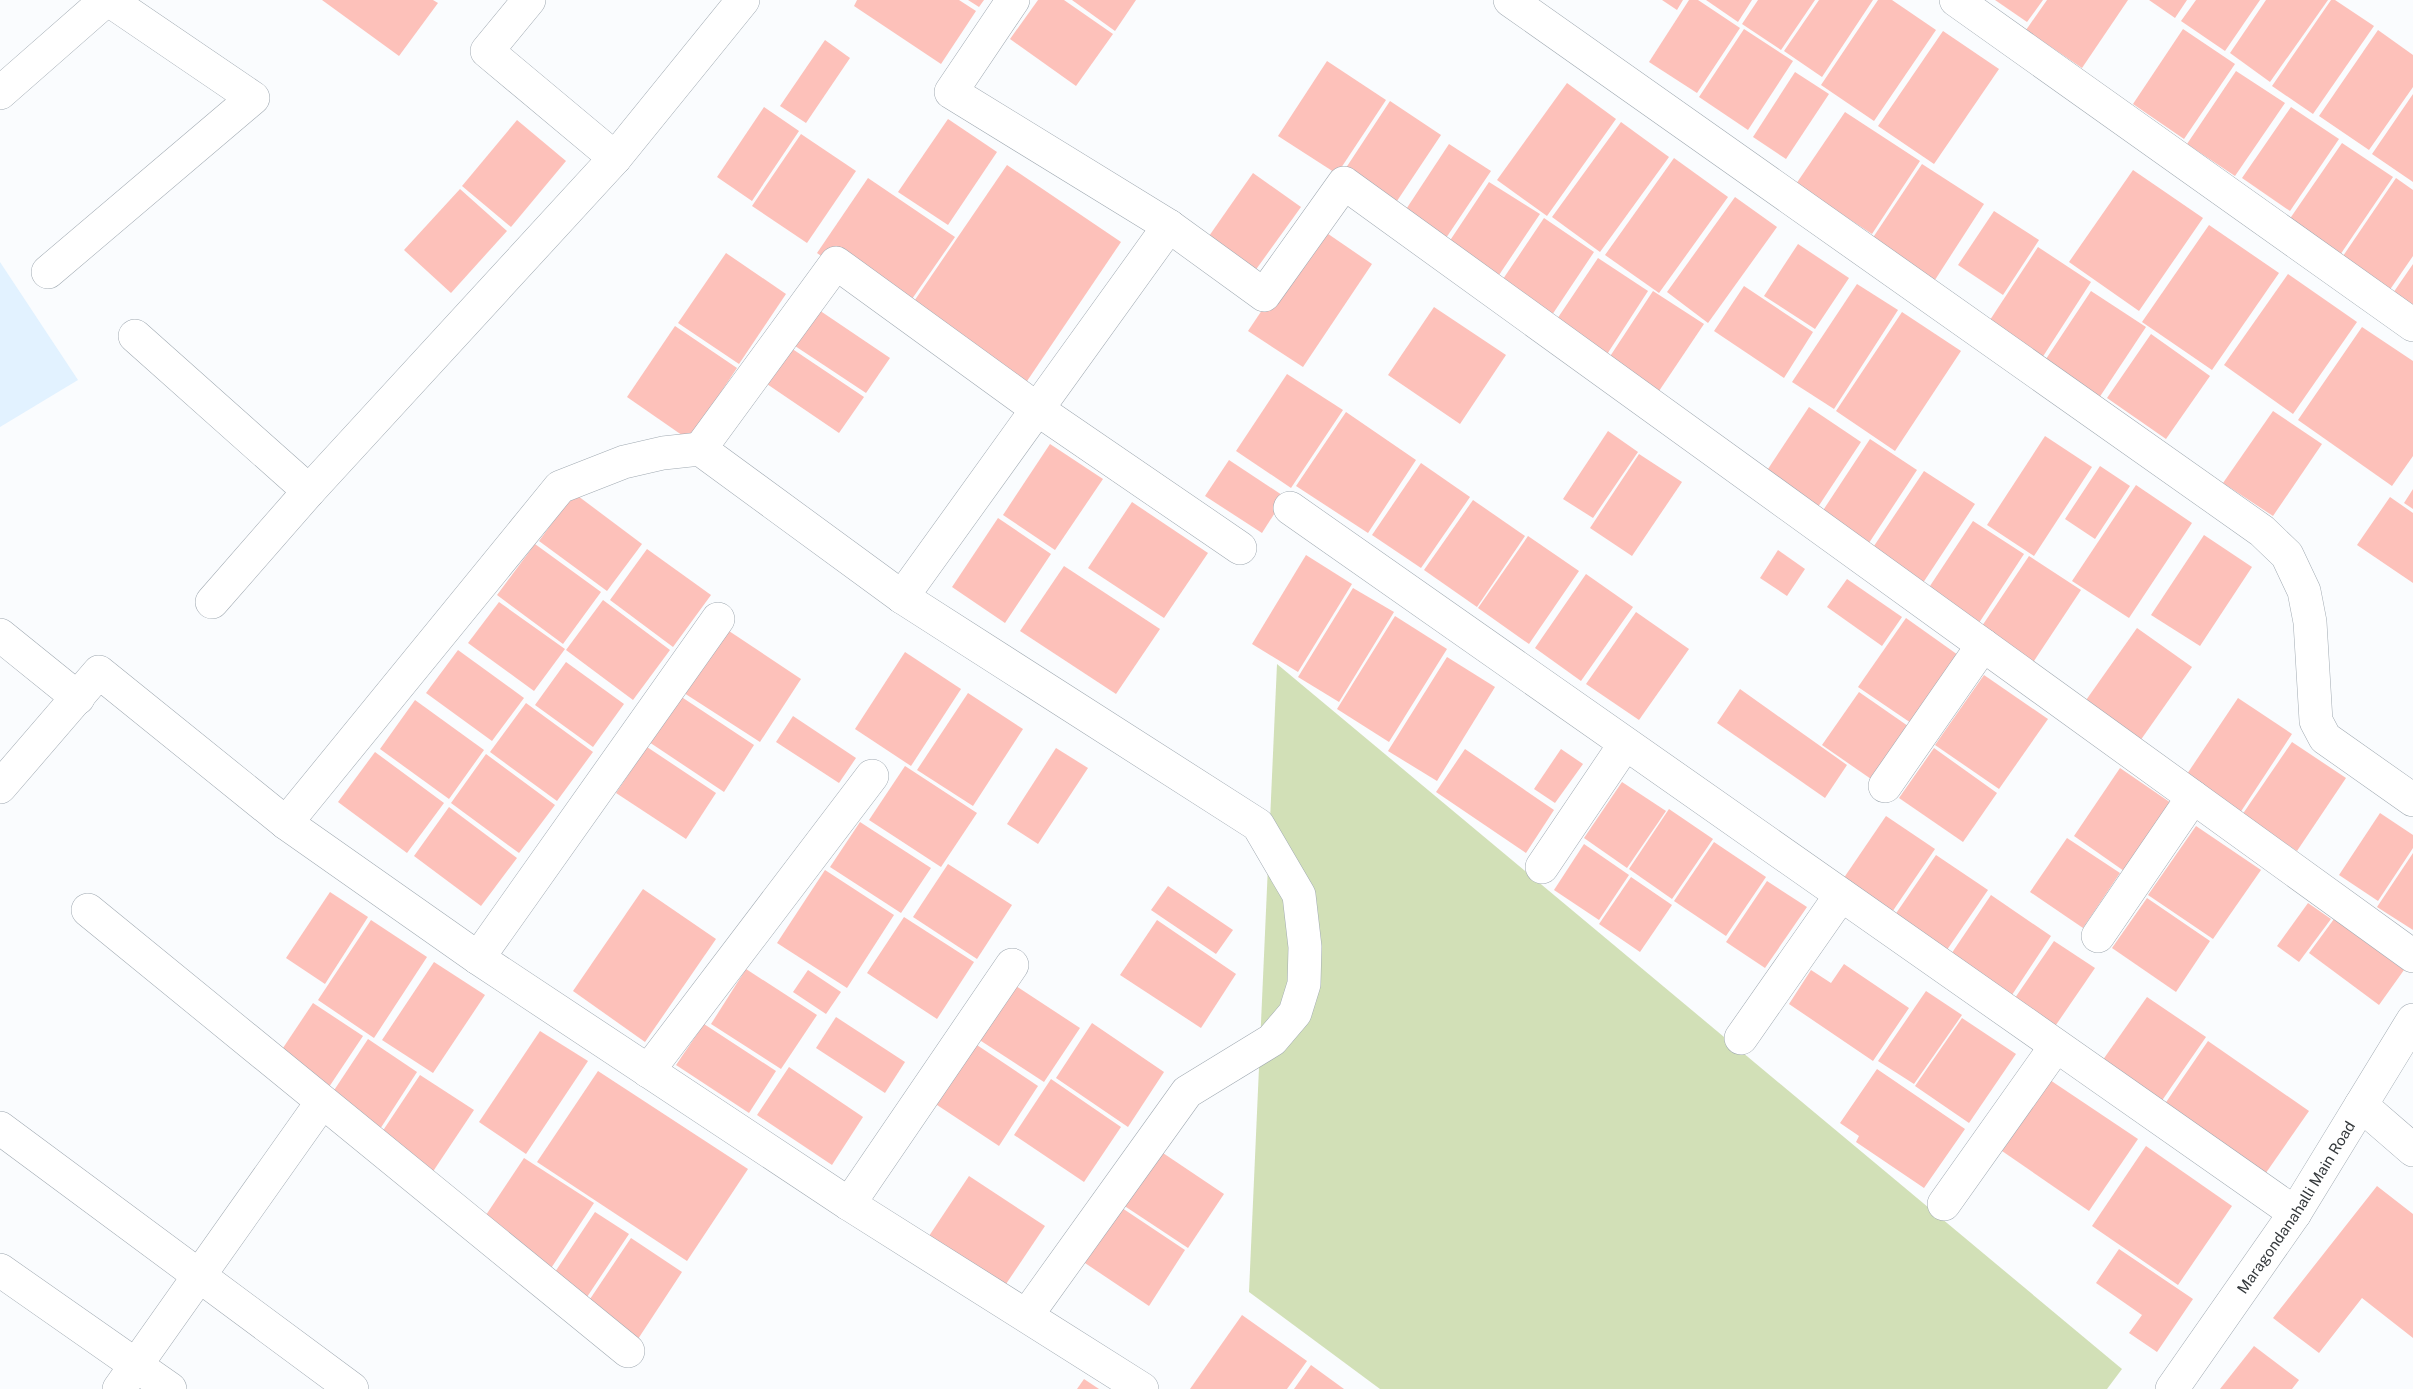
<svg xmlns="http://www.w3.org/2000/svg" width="2413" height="1389" viewBox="0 0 2413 1389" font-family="'Public Sans',sans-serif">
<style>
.built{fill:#e2f2ff}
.green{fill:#d2e0b7}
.building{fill:#fdc1ba}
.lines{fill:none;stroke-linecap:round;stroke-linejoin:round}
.street-casing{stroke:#a1aab2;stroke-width:34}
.secondary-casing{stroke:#a1aab2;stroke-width:34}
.street{stroke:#fff;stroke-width:33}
.secondary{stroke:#fff;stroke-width:33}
.labels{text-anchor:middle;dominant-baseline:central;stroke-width:5;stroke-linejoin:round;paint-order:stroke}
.street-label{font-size:15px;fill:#35393c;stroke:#fff}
</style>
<rect width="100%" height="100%" fill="#fafcfe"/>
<!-- built -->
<path class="built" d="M0 262 78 380 0 427Z"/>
<!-- green -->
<path class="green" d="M1277 664 2122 1369 2107 1389H1380L1249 1292Z"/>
<!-- building -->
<g class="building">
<path d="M322 0H433L438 3 399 56Z"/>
<path d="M857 0H959L976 11 941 64 854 6Z"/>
<path d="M968 0H984L979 7Z"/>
<path d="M1038 0H1064L1113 34 1076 86 1010 39Z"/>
<path d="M1072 0H1136L1115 31Z"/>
<path d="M1662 0H1683L1677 10Z"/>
<path d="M1689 0H1698L1740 28 1697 93 1649 62Z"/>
<path d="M1706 0H1752L1738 22Z"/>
<path d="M1758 0H1815L1781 50 1742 24Z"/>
<path d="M1819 0H1873L1822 77 1784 51Z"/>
<path d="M1878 0H1892L1936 30 1874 121 1821 85Z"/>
<path d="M1995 0H2043L2027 22Z"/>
<path d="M2047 0H2128L2082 68 2026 30Z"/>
<path d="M2149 0H2187L2175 18Z"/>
<path d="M2196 0H2260L2225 51 2181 21Z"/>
<path d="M2266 0H2328L2270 82 2230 53Z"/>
<path d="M2331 0H2335L2374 26 2313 114 2272 86Z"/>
<path d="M1744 29 1793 61 1748 130 1699 97Z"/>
<path d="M2183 29 2235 64 2184 139 2133 104Z"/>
<path d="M2378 30 2413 55V87L2369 150 2319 116Z"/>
<path d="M1943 31 1999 69 1934 164 1878 126Z"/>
<path d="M825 40 850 58 806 123 780 106Z"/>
<path d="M1327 61 1386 100 1337 174 1278 136Z"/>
<path d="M2236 71 2285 103 2235 176 2187 144Z"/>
<path d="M1795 72 1829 94 1786 159 1753 137Z"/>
<path d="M1567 83 1616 119 1547 216 1497 180Z"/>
<path d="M2413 94V182L2372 154Z"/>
<path d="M1390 101 1441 135 1389 213 1338 180Z"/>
<path d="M764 107 799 131 752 201 717 177Z"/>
<path d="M2291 107 2339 139 2290 211 2242 178Z"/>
<path d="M1845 112 1920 161 1872 234 1796 184Z"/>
<path d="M948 119 997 152 948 225 898 192Z"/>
<path d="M517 120 566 161 511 227 462 186Z"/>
<path d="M1621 122 1669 157 1600 252 1552 217Z"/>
<path d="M801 134 856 171 807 243 752 206Z"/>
<path d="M2342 143 2393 177 2340 255 2289 220Z"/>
<path d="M1449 144 1491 171 1440 247 1399 220Z"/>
<path d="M1674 158 1728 197 1659 293 1605 255Z"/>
<path d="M1922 164 1984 204 1933 283 1870 242Z"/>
<path d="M1007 165 1121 242 1019 393 904 316Z"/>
<path d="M2133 170 2203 218 2139 311 2069 262Z"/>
<path d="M1253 173 1301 207 1247 282 1200 249Z"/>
<path d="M868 178 955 237 903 312 817 253Z"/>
<path d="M2396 178 2413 190V256L2389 291 2341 259Z"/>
<path d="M1489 182 1540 214 1495 281 1445 248Z"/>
<path d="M460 189 507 231 451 293 404 250Z"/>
<path d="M1735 197 1777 227 1708 323 1667 292Z"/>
<path d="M1994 211 2039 240 2003 295 1958 265Z"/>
<path d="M1544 218 1594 252 1550 318 1499 285Z"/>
<path d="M2209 225 2279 273 2212 370 2142 322Z"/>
<path d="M1318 227 1372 264 1303 367 1248 331Z"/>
<path d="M1798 244 1849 278 1815 329 1764 296Z"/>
<path d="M2038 247 2091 282 2042 358 1988 323Z"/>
<path d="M726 253 786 294 739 364 678 323Z"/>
<path d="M1598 258 1648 291 1602 362 1551 328Z"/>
<path d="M2413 264V311L2391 296Z"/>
<path d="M2288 274 2357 322 2293 414 2224 365Z"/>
<path d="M1857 284 1898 310 1834 409 1792 382Z"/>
<path d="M1744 286 1813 332 1784 378 1714 331Z"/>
<path d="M1653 291 1704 324 1655 397 1605 364Z"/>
<path d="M2091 291 2146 327 2097 401 2042 365Z"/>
<path d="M813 306 890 358 866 393 789 342Z"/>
<path d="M1434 307 1506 355 1460 424 1388 375Z"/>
<path d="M1902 312 1961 351 1895 451 1836 411Z"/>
<path d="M675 326 737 368 689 440 627 397Z"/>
<path d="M2362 327 2413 361V456L2392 486 2298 420Z"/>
<path d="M2151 334 2210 376 2166 439 2107 398Z"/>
<path d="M788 346 864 397 839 433 764 382Z"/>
<path d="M1287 374 1343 410 1291 488 1236 451Z"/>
<path d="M1809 407 1861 442 1818 507 1766 472Z"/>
<path d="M2273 411 2322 444 2273 516 2223 483Z"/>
<path d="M1346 412 1416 460 1368 533 1296 486Z"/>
<path d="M1608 431 1638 452 1593 518 1563 499Z"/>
<path d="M2045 436 2092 467 2034 556 1987 525Z"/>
<path d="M1870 439 1917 470 1867 546 1820 515Z"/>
<path d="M1050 444 1103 479 1055 550 1003 515Z"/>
<path d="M1639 454 1682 482 1632 556 1590 528Z"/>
<path d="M1229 460 1285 497 1262 533 1205 496Z"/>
<path d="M1421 463 1470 497 1421 568 1372 535Z"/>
<path d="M2100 466 2130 486 2095 539 2065 519Z"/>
<path d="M1924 471 1975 504 1917 592 1866 558Z"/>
<path d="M2136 485 2192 523 2129 618 2072 581Z"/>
<path d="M2413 489V509L2404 503Z"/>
<path d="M574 493 642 544 607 591 539 541Z"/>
<path d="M2390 497 2413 513V583L2357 545Z"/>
<path d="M1473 500 1525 536 1477 607 1424 570Z"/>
<path d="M1132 502 1208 553 1164 618 1088 568Z"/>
<path d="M998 518 1051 554 1005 623 952 587Z"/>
<path d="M1973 521 2024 554 1977 626 1926 592Z"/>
<path d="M2204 535 2252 567 2200 646 2151 615Z"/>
<path d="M1528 536 1579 571 1529 644 1478 608Z"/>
<path d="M535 544 601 592 563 644 497 595Z"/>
<path d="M647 549 711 595 673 647 610 600Z"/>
<path d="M1778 550 1805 569 1787 596 1760 578Z"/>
<path d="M1306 555 1352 584 1298 672 1252 644Z"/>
<path d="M2029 556 2081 590 2032 664 1980 629Z"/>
<path d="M1064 566 1160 629 1116 694 1020 631Z"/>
<path d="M1586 574 1633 607 1581 681 1535 648Z"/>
<path d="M1847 579 1902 617 1882 646 1827 607Z"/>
<path d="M1353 588 1394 612 1339 702 1298 677Z"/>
<path d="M603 600 670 650 633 700 566 650Z"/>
<path d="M499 602 565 649 534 691 468 643Z"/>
<path d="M1636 612 1689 649 1639 720 1586 684Z"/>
<path d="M1395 616 1447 649 1389 742 1337 709Z"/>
<path d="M1906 618 1958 655 1911 723 1858 687Z"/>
<path d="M2137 628 2192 667 2140 741 2084 703Z"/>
<path d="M726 629 801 679 760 742 684 693Z"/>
<path d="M458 650 524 698 492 741 426 693Z"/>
<path d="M905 652 961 689 911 766 855 729Z"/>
<path d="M1447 657 1495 687 1437 781 1388 751Z"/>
<path d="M566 662 624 704 593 747 535 705Z"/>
<path d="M1984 675 2048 719 1999 789 1935 745Z"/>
<path d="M1740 689 1847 765 1825 798 1717 723Z"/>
<path d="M1859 692 1908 726 1871 779 1822 745Z"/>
<path d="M968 693 1023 729 973 806 917 770Z"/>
<path d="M677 694 754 745 724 792 646 740Z"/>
<path d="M2238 698 2292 734 2240 813 2185 777Z"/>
<path d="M415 700 484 750 449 799 380 749Z"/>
<path d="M526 703 593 752 557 801 490 752Z"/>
<path d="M793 716 856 758 839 783 776 742Z"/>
<path d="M2292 742 2346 778 2297 851 2242 815Z"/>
<path d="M647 747 716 793 686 839 616 793Z"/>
<path d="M1056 748 1088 768 1038 844 1007 824Z"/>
<path d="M1934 748 1997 793 1963 842 1899 798Z"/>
<path d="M1465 749 1554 810 1526 853 1436 792Z"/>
<path d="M1561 749 1583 764 1555 803 1534 789Z"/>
<path d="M375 752 444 803 407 853 338 802Z"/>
<path d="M486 754 555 805 519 853 451 803Z"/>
<path d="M905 766 977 813 941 867 869 820Z"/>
<path d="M2120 768 2171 803 2124 871 2074 836Z"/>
<path d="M1622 782 1666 811 1627 868 1584 838Z"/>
<path d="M449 807 517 858 481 906 414 856Z"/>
<path d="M1669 809 1713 839 1672 899 1629 869Z"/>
<path d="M2380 813 2413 835V848L2378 901 2339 875Z"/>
<path d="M1886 816 1935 849 1886 921 1837 888Z"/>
<path d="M860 822 931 868 901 913 830 867Z"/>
<path d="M2196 826 2261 870 2213 939 2148 895Z"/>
<path d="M2067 838 2120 873 2083 928 2030 892Z"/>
<path d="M1714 842 1766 877 1726 936 1674 901Z"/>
<path d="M1584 844 1629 875 1599 920 1554 890Z"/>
<path d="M2413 853V930L2377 907Z"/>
<path d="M1936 855 1988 890 1938 963 1886 928Z"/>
<path d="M948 864 1012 905 977 959 913 917Z"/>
<path d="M825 870 894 915 847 988 777 943Z"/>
<path d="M1631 877 1672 905 1640 952 1599 924Z"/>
<path d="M1767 881 1807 907 1765 968 1726 942Z"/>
<path d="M1168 886 1233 930 1216 954 1151 910Z"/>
<path d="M643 889 716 939 645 1042 573 991Z"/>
<path d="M330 892 368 917 325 984 286 958Z"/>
<path d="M1991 895 2051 936 2002 1010 1941 969Z"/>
<path d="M2147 898 2210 941 2176 992 2112 948Z"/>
<path d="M2308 903 2331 919 2299 962 2277 946Z"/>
<path d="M904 917 974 962 937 1019 867 973Z"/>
<path d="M2334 919 2404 970 2379 1005 2309 953Z"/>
<path d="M371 920 427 957 374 1038 318 1000Z"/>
<path d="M1157 920 1236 974 1201 1028 1120 975Z"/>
<path d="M2054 941 2095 968 2045 1041 2004 1014Z"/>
<path d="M434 962 485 995 433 1073 382 1040Z"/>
<path d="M1844 964 1909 1008 1873 1061 1789 1004 1811 970 1831 983Z"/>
<path d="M746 969 817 1015 781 1069 711 1024Z"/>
<path d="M808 970 841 992 826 1014 793 992Z"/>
<path d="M1013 984 1080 1028 1044 1082 978 1039Z"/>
<path d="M1926 991 1962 1015 1914 1084 1878 1061Z"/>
<path d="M2147 997 2206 1037 2152 1115 2093 1074Z"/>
<path d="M313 1003 363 1036 321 1099 271 1066Z"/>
<path d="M836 1017 905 1062 885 1093 816 1048Z"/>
<path d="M1962 1018 2016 1054 1969 1123 1915 1086Z"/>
<path d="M1092 1023 1164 1072 1128 1127 1056 1078Z"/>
<path d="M704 1024 776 1071 749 1113 676 1065Z"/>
<path d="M540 1031 588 1061 526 1154 479 1122Z"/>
<path d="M368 1039 417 1072 371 1143 321 1110Z"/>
<path d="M971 1041 1038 1086 999 1146 931 1101Z"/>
<path d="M2208 1041 2309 1111 2261 1180 2160 1111Z"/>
<path d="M789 1067 863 1117 832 1165 757 1115Z"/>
<path d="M1877 1069 1965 1129 1924 1188 1856 1142 1859 1136 1840 1123Z"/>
<path d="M598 1071 748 1169 687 1261 537 1162Z"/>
<path d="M420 1075 474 1110 424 1185 370 1150Z"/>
<path d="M1051 1079 1121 1127 1084 1182 1014 1135Z"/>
<path d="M2050 1080 2138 1139 2089 1211 2002 1151Z"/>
<path d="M2146 1146 2232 1206 2178 1285 2092 1226Z"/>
<path d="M1157 1149 1224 1194 1188 1248 1120 1203Z"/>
<path d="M524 1158 594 1203 542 1282 472 1236Z"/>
<path d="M969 1176 1045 1226 1004 1287 929 1236Z"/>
<path d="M2377 1186 2413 1214V1338L2362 1298 2319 1353 2273 1318Z"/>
<path d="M1119 1206 1185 1250 1149 1306 1082 1261Z"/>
<path d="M595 1212 629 1234 579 1309 545 1287Z"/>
<path d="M631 1238 682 1272 636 1342 584 1308Z"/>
<path d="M2119 1249 2193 1299 2157 1352 2129 1333 2142 1315 2096 1283Z"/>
<path d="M1242 1315 1307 1361 1287 1389H1190Z"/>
<path d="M2254 1346 2299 1380 2292 1389H2220Z"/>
<path d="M1311 1365 1344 1389H1294Z"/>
<path d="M1084 1379 1099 1389H1077Z"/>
</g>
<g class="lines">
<!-- street casing -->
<g class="street-casing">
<g id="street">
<path d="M529 0 487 51 615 158"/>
<path d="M1013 0 951 92 1169 226"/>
<path d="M1510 0 2262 531 2287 555 2304 591 2310 622 2316 721 2325 738 2413 800"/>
<path d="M1956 0 2413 325"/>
<path d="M0 93 106 0"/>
<path d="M48 272 253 98 109 0"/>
<path d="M135 336 309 491"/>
<path d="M700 449 836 263 1037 409 1240 548"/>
<path d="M1290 508 2295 1213"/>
<path d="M902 597 1169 226 1264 295 1344 183 2413 956"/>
<path d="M212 602 309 491 615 158 743 0"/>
<path d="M0 635 78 698"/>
<path d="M1885 786 1983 645"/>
<path d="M0 787 99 672 286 823 478 958 849 1204 1142 1389"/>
<path d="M286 823 560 487 624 462 663 453 700 449 902 597 1258 825 1299 895 1305 947 1304 984 1295 1013 1272 1040 1187 1092 1027 1315"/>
<path d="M1542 867 1625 744"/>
<path d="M88 910 628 1351"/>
<path d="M2098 936 2193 797"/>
<path d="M478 958 718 619"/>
<path d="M1741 1038 1841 895"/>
<path d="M648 1071 872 776"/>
<path d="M2361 1105 2413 1150"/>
<path d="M0 1128 352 1389"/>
<path d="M849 1204 1012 965"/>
<path d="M1944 1204 2056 1046"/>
<path d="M0 1270 170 1389"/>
<path d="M119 1389 322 1102"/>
</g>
</g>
<!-- secondary casing -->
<g class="secondary-casing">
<g id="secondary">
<path id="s1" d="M2172 1389 2295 1213 2413 1020"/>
</g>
</g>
<!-- street -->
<use href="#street" class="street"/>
<!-- secondary -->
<use href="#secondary" class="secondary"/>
</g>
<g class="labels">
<!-- street labels -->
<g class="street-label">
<text stroke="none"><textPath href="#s1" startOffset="220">Maragondanahalli Main Road</textPath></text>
</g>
</g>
</svg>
